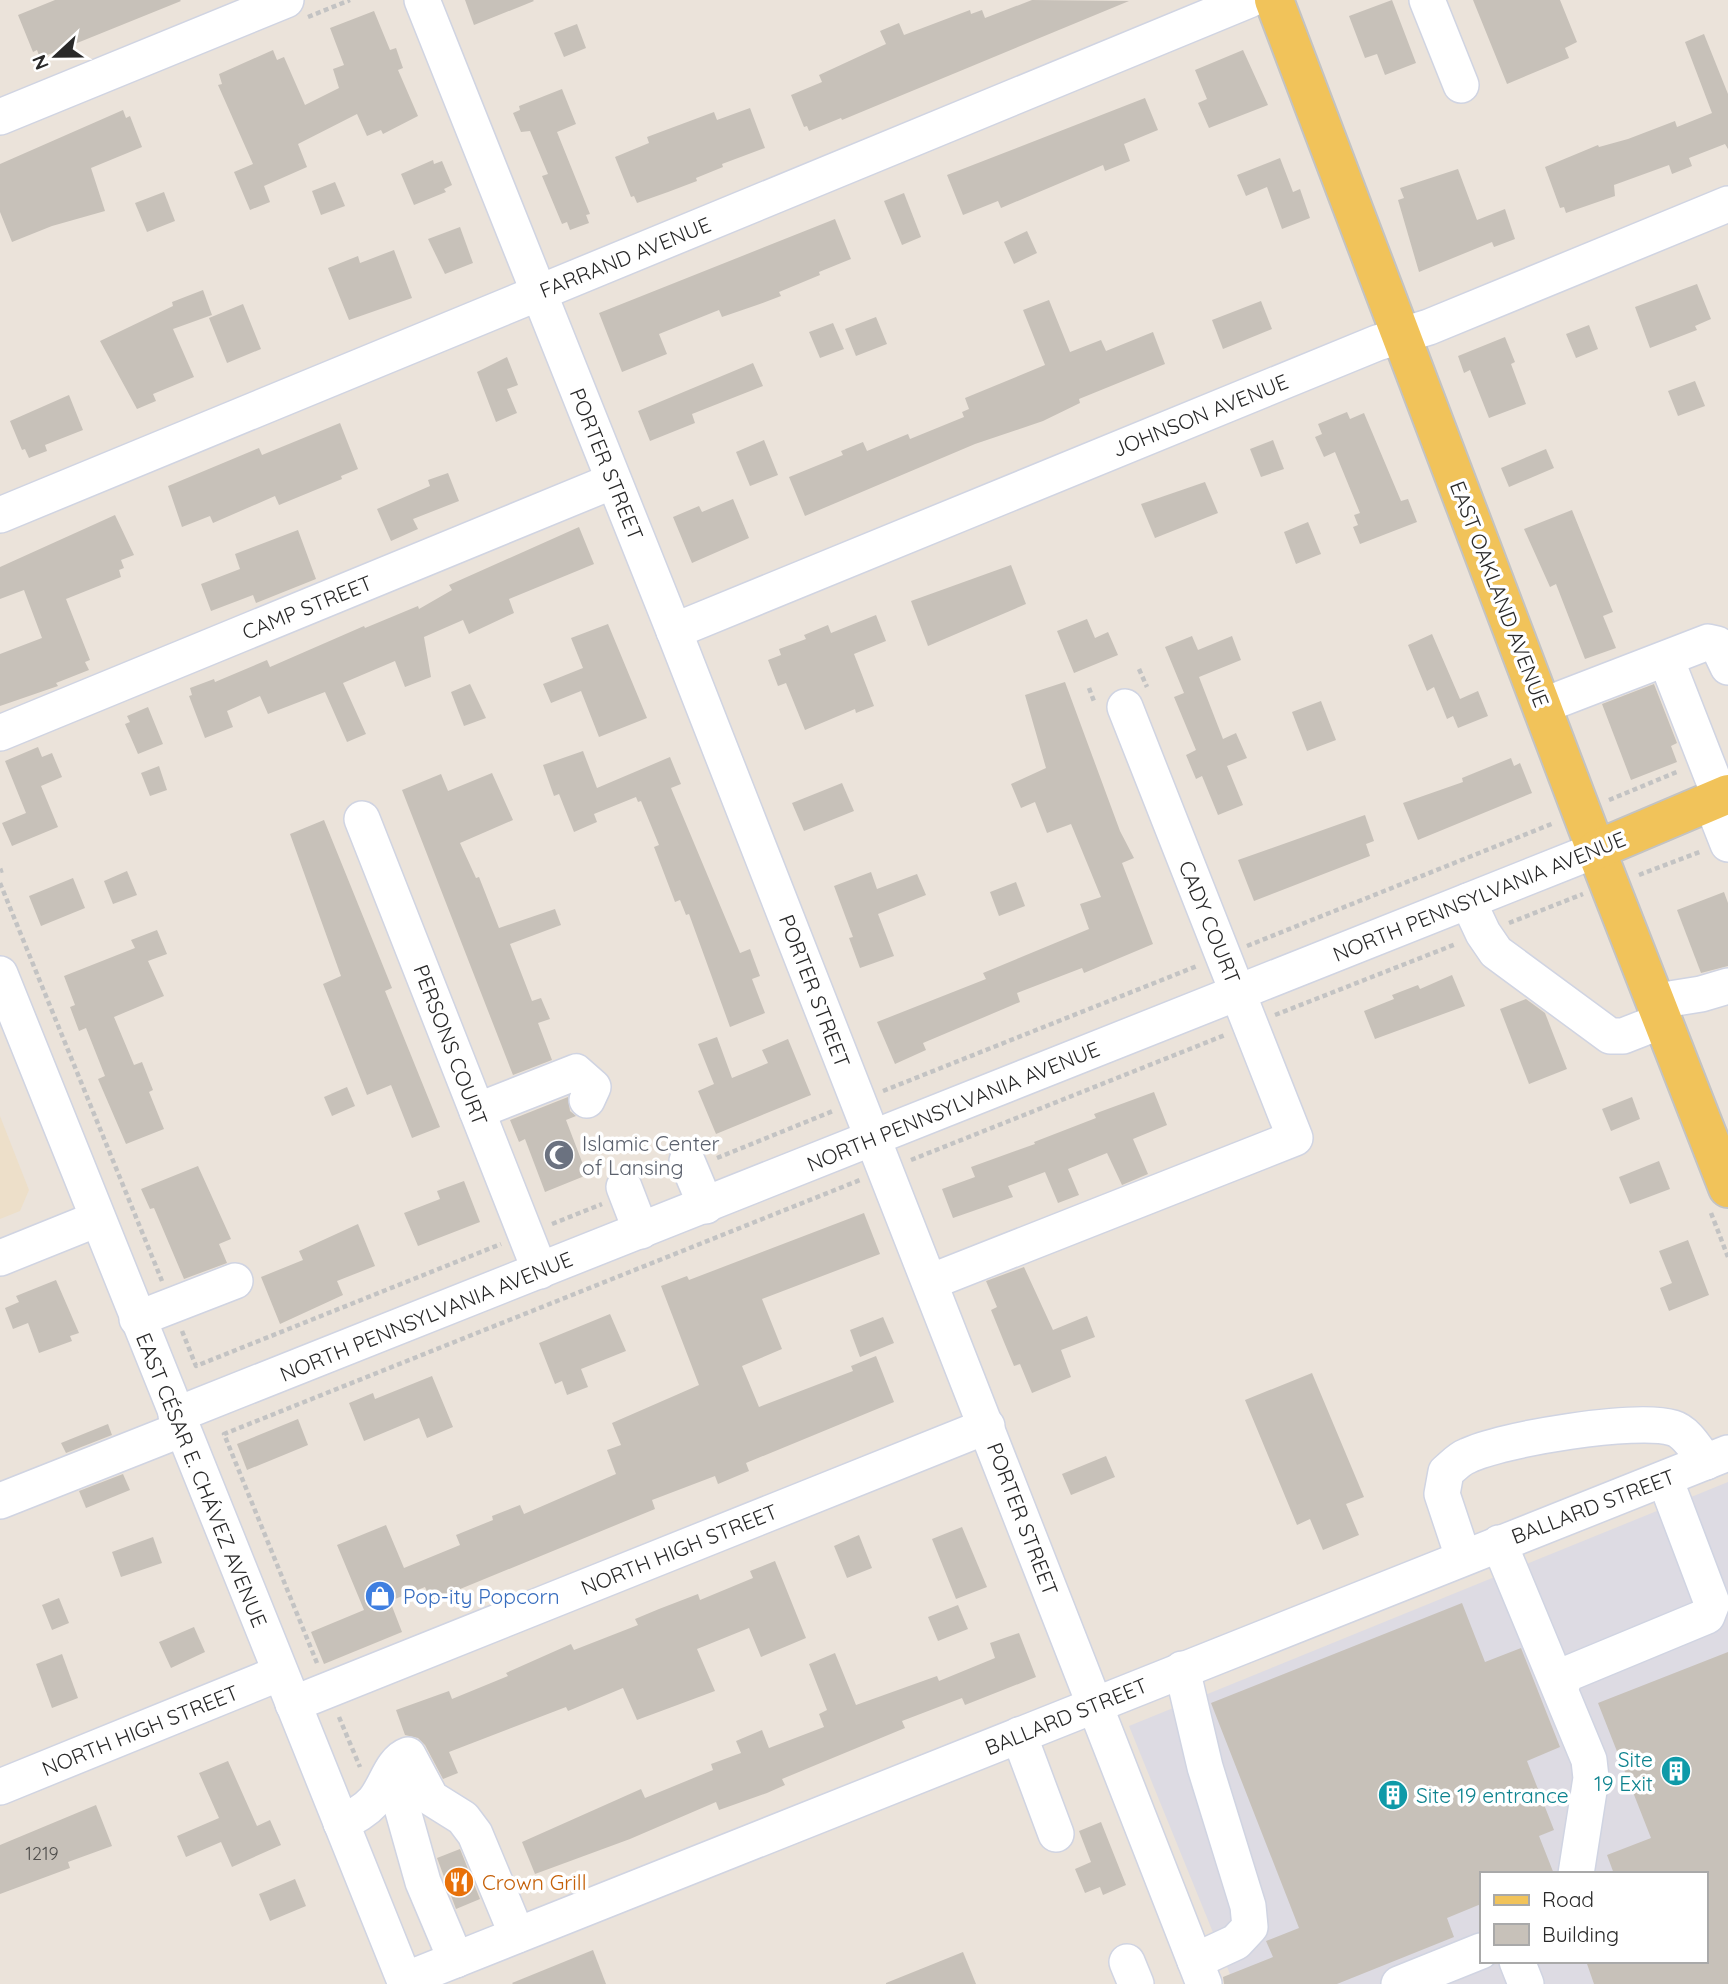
<svg xmlns="http://www.w3.org/2000/svg" width="1728" height="1984" viewBox="0 0 1728 1984" font-family="Quicksand,sans-serif">
<style>
.industrial{fill:#dddbe3;fill-rule:evenodd}
.education{fill:#eddfc9}
.building{fill:#c7c1b9}
.lines{fill:none;stroke-linecap:round;stroke-linejoin:round}
.minor-casing{stroke:#d0d4e2;stroke-width:38}
.major-casing{stroke:#c3c3c3;stroke-width:42}
.path{stroke:#c3c3c3;stroke-width:4.5;stroke-dasharray:5 3.5;stroke-linecap:butt}
.minor{stroke:#fff;stroke-width:35}
.major{stroke:#f1c35a;stroke-width:38}
.labels{text-anchor:middle;dominant-baseline:central;stroke-width:7;stroke-linejoin:round;paint-order:stroke}
.number-label{font-size:18px;fill:#504f4d}
.street-label{font-size:21px;fill:#292929;stroke:#fff}
.worship-label{font-size:21px;fill:#5b616d;stroke:#fff;text-anchor:start}
.shop-label{font-size:21px;fill:#366cbe;stroke:#fff;text-anchor:start}
.culture-label{font-size:21px;fill:#0d838f;stroke:#fff;text-anchor:end}
.food-label{font-size:21px;fill:#c56008;stroke:#fff;text-anchor:start}
</style>
<rect width="100%" height="100%" fill="#ebe3da"/>
<!-- industrial -->
<path class="industrial" d="M1728 1482V1984H1234L1129 1726ZM1481 1874H1705V1961H1481Z"/>
<!-- education -->
<path class="education" d="M0 1116 29 1190 20 1211 0 1219Z"/>
<!-- building -->
<g class="building">
<path d="M55 0H180L181 1 40 58 37 50 33 52 18 15Z"/>
<path d="M465 0H533L534 1 474 25Z"/>
<path d="M1032 0 1129 1 842 120 841 118 809 131 807 126 804 127 791 95 822 82 819 75 886 44 880 31 899 23 904 35 970 10 971 14 982 10 985 18Z"/>
<path d="M1392 0 1416 63 1385 75 1377 54 1365 58 1349 16Z"/>
<path d="M1473 0H1560L1577 42 1565 48 1569 58 1507 84Z"/>
<path d="M374 11 390 50 396 48 403 68 398 70 418 116 383 134 381 130 367 136 357 114 298 144 307 167 264 186 270 202 250 210 234 172 253 164 218 85 222 84 219 74 273 50 277 60 284 57 305 105 339 88 333 69 344 65 330 28Z"/>
<path d="M577 24 586 48 564 57 554 33Z"/>
<path d="M1704 34 1728 94V149L1725 144 1689 158 1692 166 1672 174 1669 165 1614 185 1615 196 1566 213 1564 207 1560 208 1545 167 1598 145 1599 147 1628 139 1675 121 1677 127 1712 113 1685 42Z"/>
<path d="M1243 50 1268 105 1209 128 1198 103 1207 99 1195 70Z"/>
<path d="M562 89 576 124 557 132 590 214 586 215 589 223 570 230 567 222 562 224 542 176 548 174 530 131 521 132 513 113 520 110 519 106Z"/>
<path d="M1145 98 1158 130 1124 144 1130 161 1105 171 1103 165 1001 208 998 201 963 215 947 175Z"/>
<path d="M750 108 765 148 722 164 723 167 696 178 697 181 668 192 637 203 634 196 631 197 615 157 649 143 647 137 714 112 717 120Z"/>
<path d="M123 110 126 118 130 116 142 147 91 168 105 211 52 226 12 242 0 212V164Z"/>
<path d="M1280 158 1293 192 1300 189 1310 218 1282 229 1267 187 1246 196 1237 175Z"/>
<path d="M433 160 434 164 442 161 452 185 444 189 446 192 414 205 401 174Z"/>
<path d="M1458 169 1477 220 1505 209 1515 239 1494 247 1492 242 1419 272 1398 200 1404 198 1400 188Z"/>
<path d="M335 182 345 206 321 215 312 191Z"/>
<path d="M164 192 175 221 147 232 135 203Z"/>
<path d="M904 193 921 237 902 245 884 201Z"/>
<path d="M835 219 851 259 819 272 820 275 779 292 781 296 757 305 722 317 719 310 659 334 667 354 622 372 599 313Z"/>
<path d="M460 227 473 263 445 274 428 239Z"/>
<path d="M1027 231 1037 253 1014 264 1004 242Z"/>
<path d="M394 250 412 298 349 320 328 268 358 256 360 263Z"/>
<path d="M1697 284 1711 319 1695 326 1697 330 1650 348 1635 307Z"/>
<path d="M203 290 212 315 173 329 194 377 153 394 156 401 137 409 100 341 173 306 172 302Z"/>
<path d="M1049 300 1070 352 1101 340 1106 351 1153 332 1165 364 1079 399 1080 403 1043 421 975 444 805 516 789 477 843 455 841 451 863 442 867 451 908 434 910 439 964 417 962 412 969 409 965 398 1045 365 1023 310Z"/>
<path d="M1261 301 1272 329 1223 349 1212 320Z"/>
<path d="M243 304 261 349 227 363 209 318Z"/>
<path d="M876 317 887 344 856 356 845 329Z"/>
<path d="M833 323 844 349 820 358 809 332Z"/>
<path d="M1589 325 1598 349 1576 358 1566 334Z"/>
<path d="M1505 337 1515 362 1511 364 1526 404 1489 418 1470 370 1464 373 1458 356Z"/>
<path d="M507 357 518 385 507 389 517 413 496 422 477 372Z"/>
<path d="M753 363 763 386 692 414 695 423 650 441 638 411Z"/>
<path d="M1695 381 1705 406 1678 416 1668 391Z"/>
<path d="M69 395 83 430 45 445 47 451 29 458 25 449 22 450 10 421Z"/>
<path d="M1347 412 1350 419 1364 413 1401 501 1408 499 1417 522 1360 544 1353 527 1358 525 1354 515 1360 513 1335 452 1324 457 1315 437 1322 434 1318 424Z"/>
<path d="M340 423 358 469 341 476 342 479 279 505 275 496 213 523 210 516 182 527 168 486 259 448 262 455Z"/>
<path d="M764 440 778 475 750 486 736 452Z"/>
<path d="M1273 440 1284 469 1261 477 1250 449Z"/>
<path d="M1546 449 1554 468 1509 487 1501 468Z"/>
<path d="M448 473 459 501 413 519 418 529 391 541 377 509 430 486 428 480Z"/>
<path d="M1205 482 1218 513 1155 538 1141 504Z"/>
<path d="M733 499 749 538 692 563 673 517 699 506 702 512Z"/>
<path d="M1572 510 1613 612 1603 616 1616 648 1585 659 1556 584 1550 587 1524 529Z"/>
<path d="M115 515 134 555 121 560 124 568 119 570 121 577 66 599 90 660 85 662 89 670 56 683 58 686 0 706V654L42 638 24 590 0 599V567Z"/>
<path d="M1308 522 1321 554 1296 564 1284 532Z"/>
<path d="M579 527 594 564 509 599 514 613 469 634 463 620 424 637 431 677 405 687 395 661 343 683 366 734 347 742 325 692 268 714 260 696 227 711 233 727 205 738 189 696 192 695 190 688 214 679 215 682 267 660 270 667 364 626 365 628 418 606 419 609 452 590 449 585Z"/>
<path d="M298 530 316 579 256 603 253 595 211 611 201 584 240 569 235 554Z"/>
<path d="M1011 565 1026 604 928 646 911 601Z"/>
<path d="M876 615 886 641 854 654 874 706 856 713 855 709 805 730 786 683 778 686 768 660 781 655 779 649 806 639 804 635 828 625 831 633Z"/>
<path d="M1087 619 1095 638 1108 632 1118 655 1074 673 1057 631Z"/>
<path d="M608 624 647 718 599 737 581 691 551 703 543 684 583 668 571 638Z"/>
<path d="M1432 634 1460 699 1478 691 1488 716 1458 728 1453 716 1447 719 1434 687 1427 691 1408 645Z"/>
<path d="M1192 636 1198 650 1232 636 1241 660 1199 677 1223 739 1236 733 1247 758 1227 766 1243 805 1218 815 1202 776 1196 779 1186 755 1196 750 1174 697 1184 693 1165 647Z"/>
<path d="M1065 682 1120 831 1134 858 1122 863 1153 944 1084 973 1082 968 1017 993 1020 1002 923 1043 926 1050 895 1064 877 1022 986 979 983 973 1089 929 1080 904 1101 897 1071 824 1047 833 1035 802 1021 808 1011 784 1046 768 1025 695Z"/>
<path d="M470 684 486 718 464 726 451 692Z"/>
<path d="M1654 684 1677 743 1671 746 1677 762 1631 780 1602 704Z"/>
<path d="M1321 701 1336 740 1307 751 1292 712Z"/>
<path d="M148 707 163 744 138 754 125 724 130 722 127 716Z"/>
<path d="M38 747 42 757 52 753 62 777 41 786 58 827 12 846 2 823 26 813 5 761Z"/>
<path d="M583 751 597 788 670 757 681 784 671 788 740 953 750 949 760 976 752 979 765 1013 730 1027 689 914 686 915 680 900 675 902 654 847 659 845 641 801 638 802 636 797 594 814 597 822 574 832 559 794 554 796 543 765Z"/>
<path d="M1511 758 1514 766 1520 763 1532 793 1418 840 1403 803 1463 782 1462 778Z"/>
<path d="M159 766 167 790 150 796 141 773Z"/>
<path d="M492 773 513 820 460 843 476 878 479 877 499 928 555 909 561 925 510 944 532 1001 541 998 550 1019 538 1023 552 1060 513 1075 402 790 441 774 448 791Z"/>
<path d="M842 783 854 811 804 831 792 803Z"/>
<path d="M1365 815 1374 841 1366 844 1370 856 1254 901 1238 860Z"/>
<path d="M324 820 392 988 385 991 440 1127 412 1138 391 1085 367 1095 323 984 341 976 290 834Z"/>
<path d="M127 871 137 895 113 904 104 881Z"/>
<path d="M871 872 877 889 917 874 926 895 878 914 894 956 860 968 849 938 853 937 834 886Z"/>
<path d="M73 878 85 908 41 926 29 896Z"/>
<path d="M1016 882 1025 906 999 916 990 892Z"/>
<path d="M1724 892 1728 903V966L1701 973 1677 910Z"/>
<path d="M157 930 167 954 148 961 164 996 114 1017 134 1065 142 1062 153 1090 149 1092 164 1129 126 1144 98 1079 105 1076 86 1028 79 1031 70 1007 75 1005 64 976 135 948 131 940Z"/>
<path d="M1452 975 1465 1006 1375 1039 1364 1011 1394 999 1392 995 1418 985 1420 989Z"/>
<path d="M1526 999 1545 1013 1567 1069 1529 1084 1500 1009Z"/>
<path d="M717 1037 732 1078 768 1063 762 1050 788 1039 811 1095 716 1134 698 1091 714 1084 698 1044Z"/>
<path d="M347 1087 355 1106 332 1116 324 1097Z"/>
<path d="M1154 1092 1167 1125 1133 1139 1148 1174 1122 1185 1107 1153 1068 1169 1079 1195 1058 1203 1045 1172 1008 1186 1013 1197 953 1218 942 1189 975 1177 971 1167 1035 1144 1034 1142 1096 1118 1094 1114Z"/>
<path d="M568 1097 570 1111 576 1116 566 1120 587 1175 545 1192 525 1139 519 1142 510 1120Z"/>
<path d="M1632 1097 1640 1119 1611 1131 1602 1109Z"/>
<path d="M1659 1161 1670 1189 1630 1204 1619 1177Z"/>
<path d="M198 1166 231 1239 219 1244 227 1263 184 1279 154 1208 150 1209 141 1189Z"/>
<path d="M464 1181 480 1222 418 1246 404 1213 440 1199 437 1191Z"/>
<path d="M864 1213 880 1254 762 1299 782 1349 742 1366 759 1407 853 1371 851 1366 876 1356 894 1402 746 1463 749 1471 718 1484 715 1476 652 1500 655 1509 431 1601 425 1587 390 1601 402 1632 324 1664 311 1632 364 1610 337 1545 386 1525 404 1568 460 1545 456 1535 493 1520 492 1516 520 1505 524 1514 616 1474 607 1450 621 1445 612 1423 699 1385 661 1286 687 1276 689 1280Z"/>
<path d="M358 1224 375 1266 337 1281 343 1295 280 1324 261 1277 303 1260 299 1251Z"/>
<path d="M1688 1240 1709 1295 1669 1311 1660 1288 1672 1283 1659 1251Z"/>
<path d="M1024 1267 1053 1330 1087 1316 1095 1337 1061 1350 1071 1377 1032 1393 1020 1364 1014 1366 1004 1342 991 1310 997 1307 986 1281Z"/>
<path d="M56 1280 79 1333 70 1336 72 1341 39 1353 28 1323 13 1329 5 1308 19 1302 16 1296Z"/>
<path d="M610 1314 626 1351 581 1369 588 1387 567 1395 562 1381 555 1384 539 1343Z"/>
<path d="M883 1317 894 1343 860 1357 850 1330Z"/>
<path d="M1312 1373 1364 1497 1346 1504 1359 1535 1323 1550 1310 1519 1297 1525 1245 1400Z"/>
<path d="M432 1376 453 1427 427 1438 419 1418 364 1441 349 1403 373 1393 375 1399Z"/>
<path d="M298 1419 308 1445 247 1470 237 1444Z"/>
<path d="M108 1424 112 1435 66 1453 61 1443Z"/>
<path d="M1106 1456 1115 1477 1071 1495 1062 1474Z"/>
<path d="M123 1474 130 1490 86 1508 79 1491Z"/>
<path d="M962 1527 987 1587 956 1599 932 1539Z"/>
<path d="M859 1535 872 1568 847 1578 834 1546Z"/>
<path d="M153 1537 162 1563 121 1577 112 1552Z"/>
<path d="M775 1561 806 1638 761 1657 749 1628 697 1649 715 1691 637 1720 623 1688 568 1711 566 1707 449 1752 458 1773 443 1779 425 1745 418 1738 405 1735 396 1710 449 1691 452 1699 508 1676 506 1673 571 1644 574 1650 638 1625 635 1619 659 1609 698 1594 700 1600 753 1578 750 1571Z"/>
<path d="M59 1598 69 1623 52 1630 42 1605Z"/>
<path d="M1462 1603 1485 1662 1521 1648 1560 1747 1527 1761 1554 1830 1539 1836 1554 1874H1481V1904L1447 1918 1454 1937 1337 1984H1224L1223 1977 1273 1957 1266 1941 1299 1928 1211 1703Z"/>
<path d="M958 1605 968 1629 938 1641 928 1617Z"/>
<path d="M194 1627 205 1652 171 1668 159 1642Z"/>
<path d="M1019 1633 1036 1677 965 1705 962 1698 902 1721 905 1728 782 1779 785 1785 767 1793 719 1810 716 1802 630 1839 535 1874 522 1842 641 1789 645 1798 713 1770 711 1764 741 1753 736 1741 762 1730 769 1748 824 1727 819 1714 827 1710 809 1664 835 1653 856 1705 937 1676 939 1681 995 1658 990 1643Z"/>
<path d="M1728 1652V1984H1594L1586 1961H1705V1874H1614L1607 1855 1651 1838 1598 1703Z"/>
<path d="M62 1654 78 1698 52 1708 36 1664Z"/>
<path d="M228 1761 257 1826 270 1820 281 1845 232 1867 221 1842 186 1857 177 1836 219 1818 199 1773Z"/>
<path d="M96 1805 112 1846 68 1862 70 1868 0 1894V1845Z"/>
<path d="M1101 1822 1126 1885 1103 1895 1100 1887 1085 1893 1075 1869 1091 1862 1079 1831Z"/>
<path d="M460 1849 480 1899 456 1909 437 1858Z"/>
<path d="M295 1879 306 1906 270 1921 259 1894Z"/>
<path d="M593 1950 606 1984H513L512 1983Z"/>
<path d="M963 1952 976 1984H886V1983Z"/>
</g>
<g class="lines">
<!-- minor casing -->
<g class="minor-casing">
<g id="minor">
<path d="M422 0 674 631 1204 1984"/>
<path d="M1427 0 1461 85"/>
<path d="M0 117 286 0"/>
<path d="M0 515 1249 0"/>
<path d="M674 631 1377 343 1429 327 1728 204"/>
<path d="M1666 659 1720 797"/>
<path d="M1542 706 1708 642 1717 644 1728 667"/>
<path d="M0 733 613 481"/>
<path d="M1711 801 1728 844"/>
<path d="M362 819 540 1271"/>
<path d="M1468 901 1483 933 1496 952 1610 1036H1623L1664 1020"/>
<path d="M0 974 406 1984"/>
<path d="M1657 1001 1701 994 1728 986"/>
<path d="M477 1111 576 1072 593 1087 587 1100"/>
<path d="M687 1161 706 1206"/>
<path d="M624 1187 641 1231"/>
<path d="M0 1258 97 1219"/>
<path d="M930 1282 1295 1138 1125 707"/>
<path d="M137 1319 235 1281"/>
<path d="M176 1415 1596 850"/>
<path d="M0 1501 182 1429"/>
<path d="M1499 1543 1589 1760 1591 1778 1576 1874"/>
<path d="M1463 1557 1442 1494 1446 1472C1452 1467 1459 1459 1467 1456 1501 1439 1637 1417 1673 1428 1687 1432 1697 1451 1706 1462"/>
<path d="M1182 1669 1205 1767 1248 1906 1250 1927 1236 1942 1195 1961"/>
<path d="M1560 1688 1567 1674 1707 1616 1712 1603 1665 1479"/>
<path d="M293 1704 987 1426"/>
<path d="M1019 1735 1056 1834"/>
<path d="M392 1772 423 1882 456 1960"/>
<path d="M0 1787 280 1673"/>
<path d="M341 1823C353 1817 364 1812 374 1801 386 1787 391 1761 408 1755L431 1798 463 1818 475 1834 517 1935"/>
<path d="M1517 1961 1526 1984"/>
<path d="M1127 1962 1136 1984"/>
<path d="M405 1980 1728 1453"/>
<path d="M1399 1984 1481 1951"/>
</g>
</g>
<!-- major casing -->
<g class="major-casing">
<g id="major">
<path d="M1274 0 1596 850 1728 1188"/>
<path d="M1596 850 1728 794"/>
</g>
</g>
<!-- path -->
<g class="path">
<path d="M308 17 350 0"/>
<path d="M1139 669 1147 687"/>
<path d="M1089 688 1095 704"/>
<path d="M1609 800 1679 771"/>
<path d="M0 871 3 870"/>
<path d="M1639 875 1702 851"/>
<path d="M0 883 162 1281"/>
<path d="M1509 923 1583 894"/>
<path d="M1247 946 1554 823"/>
<path d="M1275 1015 1456 944"/>
<path d="M883 1091 1197 966"/>
<path d="M717 1158 833 1111"/>
<path d="M911 1160 1225 1035"/>
<path d="M1711 1213 1728 1257"/>
<path d="M552 1224 602 1204"/>
<path d="M182 1331 196 1366 501 1244"/>
<path d="M317 1663 224 1434 860 1180"/>
<path d="M339 1717 360 1767"/>
</g>
<!-- minor -->
<use href="#minor" class="minor"/>
<!-- major -->
<use href="#major" class="major"/>
</g>
<!-- icons -->
<defs>
<g id="mosque-disc" transform="scale(1.575)"><circle r="9.5" fill="#6b7280" stroke="#fff"/><path d="M3.5-4.9A6 6 0 1 0 3.5 4.9A5 5 0 1 1 3.5-4.9Z" fill="#fff"/></g>
<g id="shop-disc" transform="scale(1.575)"><circle r="9.5" fill="#3f7fe0" stroke="#fff"/><path d="M-5-2.5h2.3a2.7 3.5 0 0 1 5.4 0H5L5.5 6h-11ZM-1.5-2.5h3a1.5 2.3 0 0 0-3 0Z" fill="#fff"/></g>
<g id="building-disc" transform="scale(1.575)"><circle r="9.5" fill="#0f9aa8" stroke="#fff"/><path d="M-4-6H4V6H1V3H-1V6H-4ZM-2.5-4.3h1.7v1.8h-1.7ZM.8-4.3h1.7v1.8H.8ZM-2.5-1h1.7V.8h-1.7ZM.8-1h1.7V.8H.8Z" fill="#fff"/></g>
<g id="restaurant-disc" transform="scale(1.575)"><circle r="9.5" fill="#e8710a" stroke="#fff"/><path d="M-5-6h1v4h1v-4h1v4h1v-4h1v5L-1.5 .5V6h-2V.5L-5-1ZM5-6V6H3V1.5H1.5Q1.5-4 5-6Z" fill="#fff"/></g>
</defs>
<g fill-rule="evenodd">
<use href="#mosque-disc" x="559" y="1155"/>
<use href="#shop-disc" x="380" y="1596"/>
<use href="#building-disc" x="1676" y="1771"/>
<use href="#building-disc" x="1393" y="1795"/>
<use href="#restaurant-disc" x="459" y="1882"/>
</g>
<g class="labels">
<!-- number labels -->
<g class="number-label">
<text x="42" y="1853">1219</text>
</g>
<!-- street labels -->
<g class="street-label">
<text transform="translate(625 257) rotate(-22)">FARRAND AVENUE</text>
<text transform="translate(1200 415) rotate(-22)">JOHNSON AVENUE</text>
<text transform="translate(607 464) rotate(68)">PORTER STREET</text>
<text transform="translate(1500 594) rotate(69)">EAST OAKLAND AVENUE</text>
<text transform="translate(307 607) rotate(-22)">CAMP STREET</text>
<text transform="translate(1479 896) rotate(-22)">NORTH PENNSYLVANIA AVENUE</text>
<text transform="translate(1210 922) rotate(68)">CADY COURT</text>
<text transform="translate(815 991) rotate(69)">PORTER STREET</text>
<text transform="translate(451 1045) rotate(69)">PERSONS COURT</text>
<text transform="translate(953 1106) rotate(-22)">NORTH PENNSYLVANIA AVENUE</text>
<text transform="translate(426 1316) rotate(-22)">NORTH PENNSYLVANIA AVENUE</text>
<text transform="translate(202 1480) rotate(68)">EAST CÉSAR E. CHÁVEZ AVENUE</text>
<text transform="translate(1593 1506) rotate(-21)">BALLARD STREET</text>
<text transform="translate(1023 1519) rotate(69)">PORTER STREET</text>
<text transform="translate(679 1549) rotate(-22)">NORTH HIGH STREET</text>
<text transform="translate(1066 1716) rotate(-22)">BALLARD STREET</text>
<text transform="translate(140 1730) rotate(-22)">NORTH HIGH STREET</text>
</g>
<!-- worship labels -->
<g class="worship-label">
<text x="582" y="1143">Islamic Center<tspan x="582" dy="24">of Lansing</tspan></text>
</g>
<!-- shop labels -->
<g class="shop-label">
<text x="403" y="1596">Pop-ity Popcorn</text>
</g>
<!-- culture labels -->
<g class="culture-label">
<text x="1653" y="1759">Site<tspan x="1653" dy="24">19 Exit</tspan></text>
<text x="1416" y="1795" text-anchor="start">Site 19 entrance</text>
</g>
<!-- food labels -->
<g class="food-label">
<text x="482" y="1882">Crown Grill</text>
</g>
</g>
<!-- legend -->
<rect x="1480" y="1872" width="228" height="91" fill="#ffffff" stroke="#a9a9a9" stroke-width="2"/>
<rect x="1494" y="1895" width="35" height="10" fill="#f1c35a" stroke="#a9a9a9" stroke-width="2"/>
<text x="1542" y="1907" font-size="21" fill="#292929">Road</text>
<rect x="1494" y="1924" width="35" height="21" fill="#c7c1b9" stroke="#a9a9a9" stroke-width="2"/>
<text x="1542" y="1942" font-size="21" fill="#292929">Building</text>
<!-- north arrow -->
<g transform="translate(56 56) rotate(248)" stroke="#ffffff" stroke-width="5" paint-order="stroke">
<path d="M0-5L12 26L0 18L-12 26Z" fill="#292929"/>
<text y="-10" font-size="19" font-weight="bold" text-anchor="middle" fill="#292929">N</text>
</g>
</svg>
